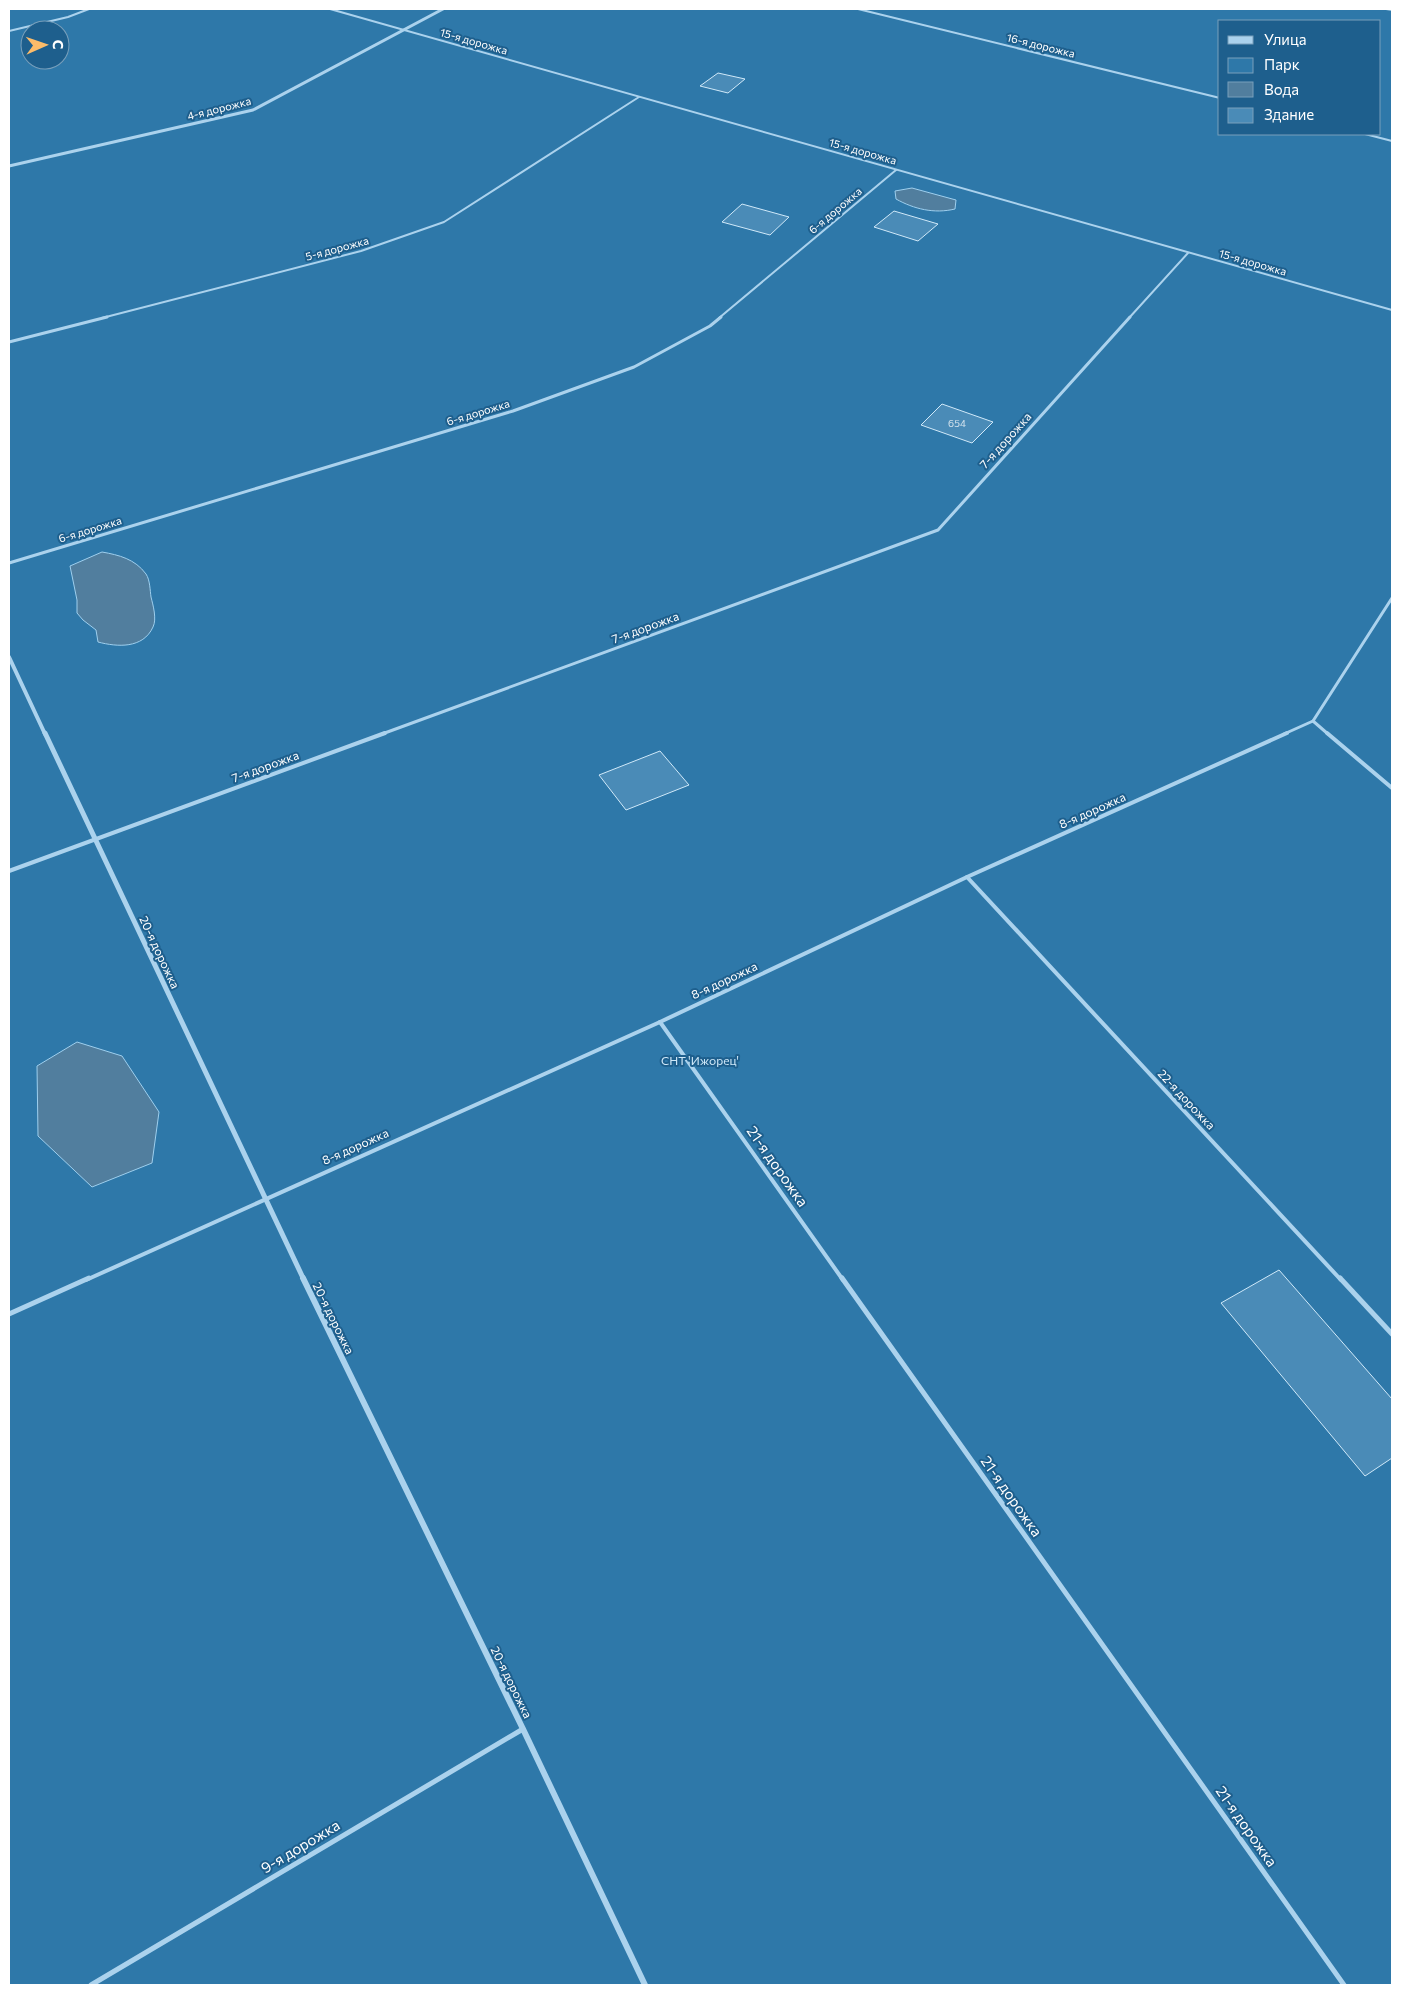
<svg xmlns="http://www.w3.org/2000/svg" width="1401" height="1994" viewBox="0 0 1401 1994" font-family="Commissioner,sans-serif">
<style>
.green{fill:#2e78a9;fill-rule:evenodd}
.water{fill:#517e9e;stroke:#9ecfee}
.building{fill:#4a8bb7;stroke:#d0e9f9}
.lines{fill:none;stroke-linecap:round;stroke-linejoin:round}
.service-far3{stroke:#abd2ed;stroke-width:2}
.service-far2{stroke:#abd2ed;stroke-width:3}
.service-far1{stroke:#abd2ed;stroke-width:4}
.service{stroke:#abd2ed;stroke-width:5}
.minor-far3{stroke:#abd2ed;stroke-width:3}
.minor-far2{stroke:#abd2ed;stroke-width:4}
.minor-far1{stroke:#abd2ed;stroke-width:5}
.minor{stroke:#abd2ed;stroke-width:6}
.labels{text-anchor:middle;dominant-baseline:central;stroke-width:4;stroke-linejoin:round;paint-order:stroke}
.number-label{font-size:10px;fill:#d2e2ed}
.far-street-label{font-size:11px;fill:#fff;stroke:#1e5f8d}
.street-label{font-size:12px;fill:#fff;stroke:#1e5f8d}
.park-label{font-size:12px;fill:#d0e9f9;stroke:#1e5f8d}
.near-street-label{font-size:15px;fill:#fff;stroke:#1e5f8d}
</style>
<rect width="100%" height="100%" fill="#1e5f8d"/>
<!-- green -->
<path class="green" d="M9 9H1392V1985H9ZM1220 21H1380V134H1220ZM30 30H60V60H30Z"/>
<!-- water -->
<g class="water">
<path d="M912 188 956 200 955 209C934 214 914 209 896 199L895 191Z"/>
<path d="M102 552C119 555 135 559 146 574 150 580 150 590 151 597 153 605 157 619 153 627 143 649 117 647 98 642L96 630 83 620 77 613V600L70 566Z"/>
<path d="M77 1042 122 1056 159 1112 152 1163 92 1187 38 1136 37 1066Z"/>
</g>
<!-- building -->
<g class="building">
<path d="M718 73 745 79 728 93 700 86Z"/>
<path d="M742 204 789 217 770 235 722 222Z"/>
<path d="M894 211 938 224 918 241 874 227Z"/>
<path d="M942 404 993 422 972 443 921 425Z"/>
<path d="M660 751 689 785 626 810 599 775Z"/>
<path d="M1279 1270 1392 1399V1458L1365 1476 1221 1303Z"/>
</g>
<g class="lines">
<!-- service-far3 -->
<g class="service-far3">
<path d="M330 9 1392 310"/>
<path d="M858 9 1220 98"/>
<path d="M1386 9 1392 10"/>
<path d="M9 31 68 17 89 9"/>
<path d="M1365 134 1392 141"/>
<path d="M102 318 361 251 444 222 639 97"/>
<path d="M719 318 896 170"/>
<path d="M1129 318 1188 253"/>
</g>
<!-- service-far2 -->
<g class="service-far2">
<path d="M9 342 107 317"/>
<path d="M9 563 513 411 634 367 710 326 721 317"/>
<path d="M1313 721 1328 734"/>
<path d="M382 734 938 530 1130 317"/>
<path d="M1284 734 1313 721 1392 598"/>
</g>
<!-- service-far1 -->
<g class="service-far1">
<path d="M1327 733 1392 788"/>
<path d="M9 871 385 733"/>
<path d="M967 877 1341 1280"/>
<path d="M660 1022 843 1280"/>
<path d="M86 1280 660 1022 967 877 1287 733"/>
</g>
<!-- service -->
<g class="service">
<path d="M842 1278 1344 1985"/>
<path d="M1340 1278 1392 1334"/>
<path d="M9 1314 89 1278"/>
<path d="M91 1985 523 1729"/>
</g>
<!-- minor-far3 -->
<path class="minor-far3" d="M9 166 253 110 443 9"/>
<!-- minor-far2 -->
<path class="minor-far2" d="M9 657 45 734"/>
<!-- minor-far1 -->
<path class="minor-far1" d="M45 733 304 1280"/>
<!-- minor -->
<path class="minor" d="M303 1278 523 1729 645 1985"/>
</g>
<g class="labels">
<!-- number labels -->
<g class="number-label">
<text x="957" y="423">654</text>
</g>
<!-- far-street labels -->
<g class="far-street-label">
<text transform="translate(474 41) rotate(16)">15-я дорожка</text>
<text transform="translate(1041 45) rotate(14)">16-я дорожка</text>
<text transform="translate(219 108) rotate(-14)">4-я дорожка</text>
<text transform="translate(863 151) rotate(16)">15-я дорожка</text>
<text transform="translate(835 210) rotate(-40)">6-я дорожка</text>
<text transform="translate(337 248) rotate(-15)">5-я дорожка</text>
<text transform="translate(1253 262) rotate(16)">15-я дорожка</text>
<text transform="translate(478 412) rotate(-17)">6-я дорожка</text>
<text transform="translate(90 529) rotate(-17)">6-я дорожка</text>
</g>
<!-- street labels -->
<g class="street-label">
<text transform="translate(1005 440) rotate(-48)">7-я дорожка</text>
<text transform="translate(645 627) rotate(-20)">7-я дорожка</text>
<text transform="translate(265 766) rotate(-20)">7-я дорожка</text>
<text transform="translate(1092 810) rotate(-24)">8-я дорожка</text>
<text transform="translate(160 952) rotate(65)">20-я дорожка</text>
<text transform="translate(724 980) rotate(-25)">8-я дорожка</text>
<text transform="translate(1187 1099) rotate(47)">22-я дорожка</text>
<text transform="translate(355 1146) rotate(-24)">8-я дорожка</text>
<text transform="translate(334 1318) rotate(64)">20-я дорожка</text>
<text transform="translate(512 1682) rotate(64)">20-я дорожка</text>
</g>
<!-- park labels -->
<g class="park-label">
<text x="700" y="1060">СНТ 'Ижорец'</text>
</g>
<!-- near-street labels -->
<g class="near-street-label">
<text transform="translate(778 1166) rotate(55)">21-я дорожка</text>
<text transform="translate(1012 1496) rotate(55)">21-я дорожка</text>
<text transform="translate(1247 1826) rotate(55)">21-я дорожка</text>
<text transform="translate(300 1846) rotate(-31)">9-я дорожка</text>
</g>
</g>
<!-- border -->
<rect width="1401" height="1994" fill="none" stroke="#ffffff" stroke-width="20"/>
<!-- legend -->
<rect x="1218" y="20" width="162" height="115" fill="#1e5f8d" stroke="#789fbb"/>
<rect x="1228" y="36" width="25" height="8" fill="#abd2ed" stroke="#789fbb"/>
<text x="1264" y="45" font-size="15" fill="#ffffff">Улица</text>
<rect x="1228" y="58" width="25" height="15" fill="#2e78a9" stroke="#789fbb"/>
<text x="1264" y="70" font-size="15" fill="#ffffff">Парк</text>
<rect x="1228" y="82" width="25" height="15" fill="#517e9e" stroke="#789fbb"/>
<text x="1264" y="95" font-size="15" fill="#ffffff">Вода</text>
<rect x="1228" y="108" width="25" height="15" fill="#4a8bb7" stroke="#789fbb"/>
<text x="1264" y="120" font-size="15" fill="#ffffff">Здание</text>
<!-- north arrow -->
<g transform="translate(45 45) rotate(88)"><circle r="24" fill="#1e5f8d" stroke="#789fbb"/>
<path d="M0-4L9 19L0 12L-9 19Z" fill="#fcbc6a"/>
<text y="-8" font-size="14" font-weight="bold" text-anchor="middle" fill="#ffffff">С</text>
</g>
</svg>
